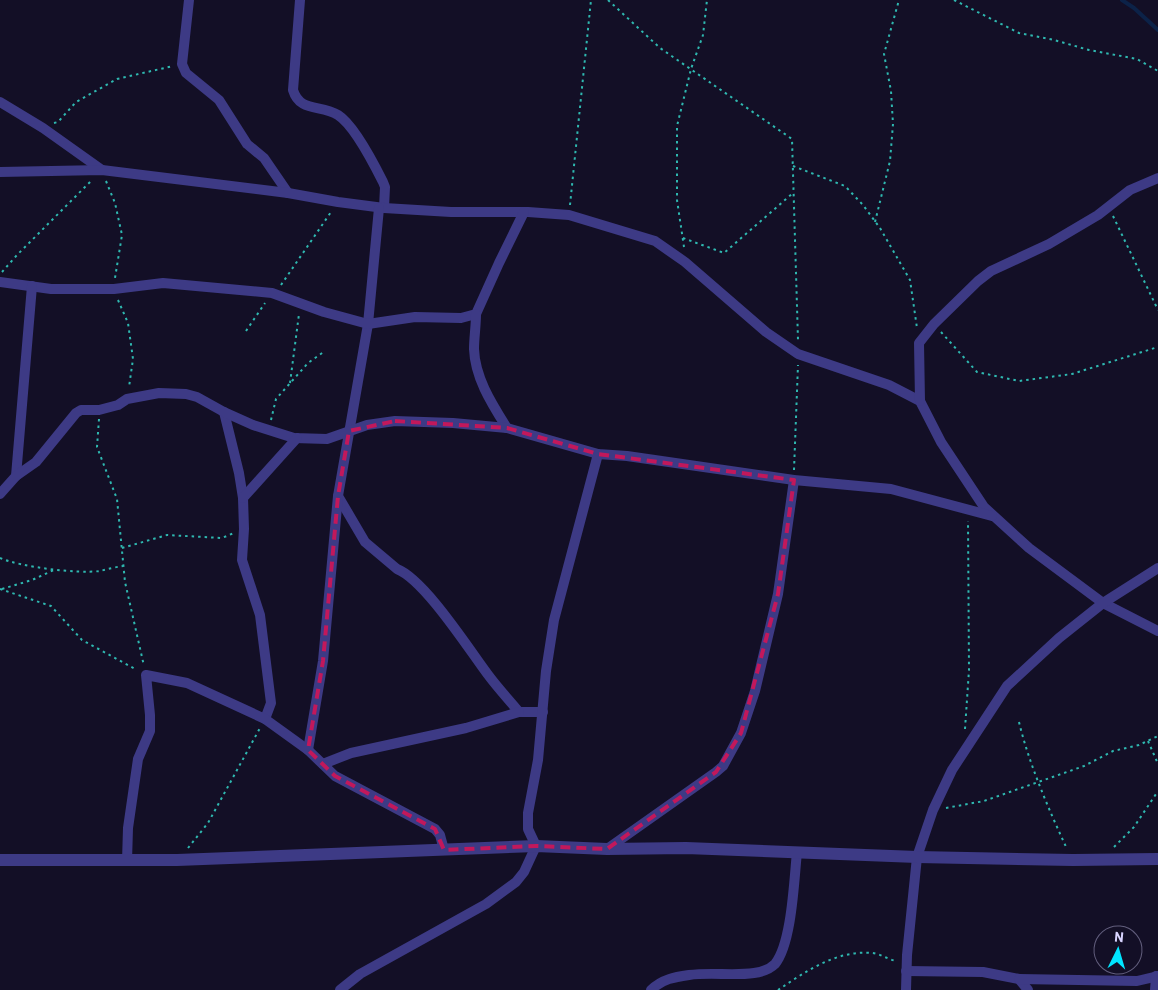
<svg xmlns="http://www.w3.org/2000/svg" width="1158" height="990" viewBox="0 0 1158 990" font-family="Barlow,sans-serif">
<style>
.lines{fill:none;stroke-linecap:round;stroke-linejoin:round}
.stream{stroke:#0c2248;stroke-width:4}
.path{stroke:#2fb8b0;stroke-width:2;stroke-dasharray:2.5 4;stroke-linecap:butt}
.minor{stroke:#3d3a85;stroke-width:10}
.tertiary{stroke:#3d3a85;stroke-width:12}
.marked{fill:none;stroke:#c2185b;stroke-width:4;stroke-dasharray:10 6;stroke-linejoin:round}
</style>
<rect width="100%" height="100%" fill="#130f26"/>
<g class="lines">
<!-- stream -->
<path class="stream" d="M1122 0 1134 8 1158 30"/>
<!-- path -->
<g class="path">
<path d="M608 0 660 48 792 139 798 340"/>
<path d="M954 0 1019 33 1054 40 1089 50 1137 59 1158 71"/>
<path d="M54 123 58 122 76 102 117 79 173 66"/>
<path d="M793 166 845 186 863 205 880 228 910 280 917 328"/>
<path d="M106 181 115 203 122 235 115 278"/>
<path d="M570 205 591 0"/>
<path d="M1113 216 1158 310"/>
<path d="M875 222 890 161 893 124 891 91 884 54 899 0"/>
<path d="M683 238 724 253 793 193"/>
<path d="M684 247 677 200V126L691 69 703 35 707 0"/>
<path d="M2 272 17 255 91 181"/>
<path d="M281 285 331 212"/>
<path d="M118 300 128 323 133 359 129 387"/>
<path d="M246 331 265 303"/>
<path d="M941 332 977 372 1019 381 1072 374 1158 347"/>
<path d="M290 383 299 314"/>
<path d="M99 419 97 447 117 499 125 582 144 666"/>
<path d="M271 420 276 399 308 363 325 351"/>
<path d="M794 470 798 365"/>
<path d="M122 548 167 535 222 538 234 533"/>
<path d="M0 558C21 567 77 574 100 571 108 569 116 567 123 566"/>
<path d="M0 589 51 606 82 640 137 670"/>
<path d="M2 589 32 580 56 569"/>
<path d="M1019 722C1029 764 1049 810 1067 849"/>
<path d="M965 729 969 670 968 521"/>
<path d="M1148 741 1158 764"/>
<path d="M946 808 984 801 1084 766 1113 751 1139 745 1158 736"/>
<path d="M1114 847 1134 827 1158 791"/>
<path d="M188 848 208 823 260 728"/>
<path d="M778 990C805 972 836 950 871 953 880 953 888 960 897 961"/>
</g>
<!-- minor -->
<g class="minor">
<path d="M189 0 182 64 186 73 219 100 247 144 264 158 288 193"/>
<path d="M300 0 293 90C300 113 321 104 338 115 354 125 374 164 383 182L385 187 384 208"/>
<path d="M0 102 43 128 102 170"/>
<path d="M0 172 102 170 288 193 338 202 384 208 451 212H528L569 215 655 241 685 262 766 332 798 354 889 385 920 401 941 442 984 507 1029 548 1103 603 1158 631"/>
<path d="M379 208 368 324 338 496 365 542 397 569C425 580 470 651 489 676 498 688 509 700 519 712H543"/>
<path d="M0 282 51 289H114L163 283 272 293 324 312 368 324 415 317 461 318 476 314 499 263 524 212"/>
<path d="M476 314C476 326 474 338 474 349 475 378 492 404 507 428"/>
<path d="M920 401 919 343 934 324 978 281 991 271 1049 244 1098 215 1130 190 1158 178"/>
<path d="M224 412 239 473 243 498 244 529 242 560 260 615 271 703 265 719"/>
<path d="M16 476 32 286"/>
<path d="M0 494 16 476 36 462 76 413 81 410H99L118 405 127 399 159 393 186 394 197 397 224 412 253 425 294 438 327 439 367 425 395 421 453 423 507 428 598 454 627 456 794 480 891 489 992 516"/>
<path d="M243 498 297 438"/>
<path d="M308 750 323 661 338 496"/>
<path d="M323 764 351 753 466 728 519 712"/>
<path d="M607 849 716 772 723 766 741 733 755 691 778 594 794 480"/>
<path d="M127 861 128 828 138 759 150 731V715L146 675 187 683 265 719 308 750 335 776 435 829 440 835 444 850"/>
<path d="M906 971 983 972 1019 979 1028 990"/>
<path d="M1019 979 1137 981 1158 976"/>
<path d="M340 990 360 974 486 904 516 882 524 872 536 846 528 829V813L538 760 546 671 554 620 598 454"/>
<path d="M651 990C662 979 675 977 689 975 711 972 733 976 754 973 761 972 770 969 775 964 792 943 794 880 797 852"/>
<path d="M906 990 907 955 917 857 933 810 952 770 1007 686 1059 638 1103 603 1158 568"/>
<path d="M1155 990 1156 976"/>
</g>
<!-- tertiary -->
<path class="tertiary" d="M0 860H177L536 846 607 849 686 848 917 857 1073 860 1158 859"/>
</g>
<!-- marked area -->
<path class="marked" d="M395 421 507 428 598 454 794 480 778 594 741 733 716 772 607 849 536 846 444 850 435 829 335 776 308 750 323 661 338 496 349 431Z"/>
<!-- north arrow -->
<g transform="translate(1118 950) rotate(5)"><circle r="24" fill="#130f26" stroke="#625e7d"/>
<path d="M0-4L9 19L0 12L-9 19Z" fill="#00e5ff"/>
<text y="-8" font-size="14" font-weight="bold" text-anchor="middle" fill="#d9d4ff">N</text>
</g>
</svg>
